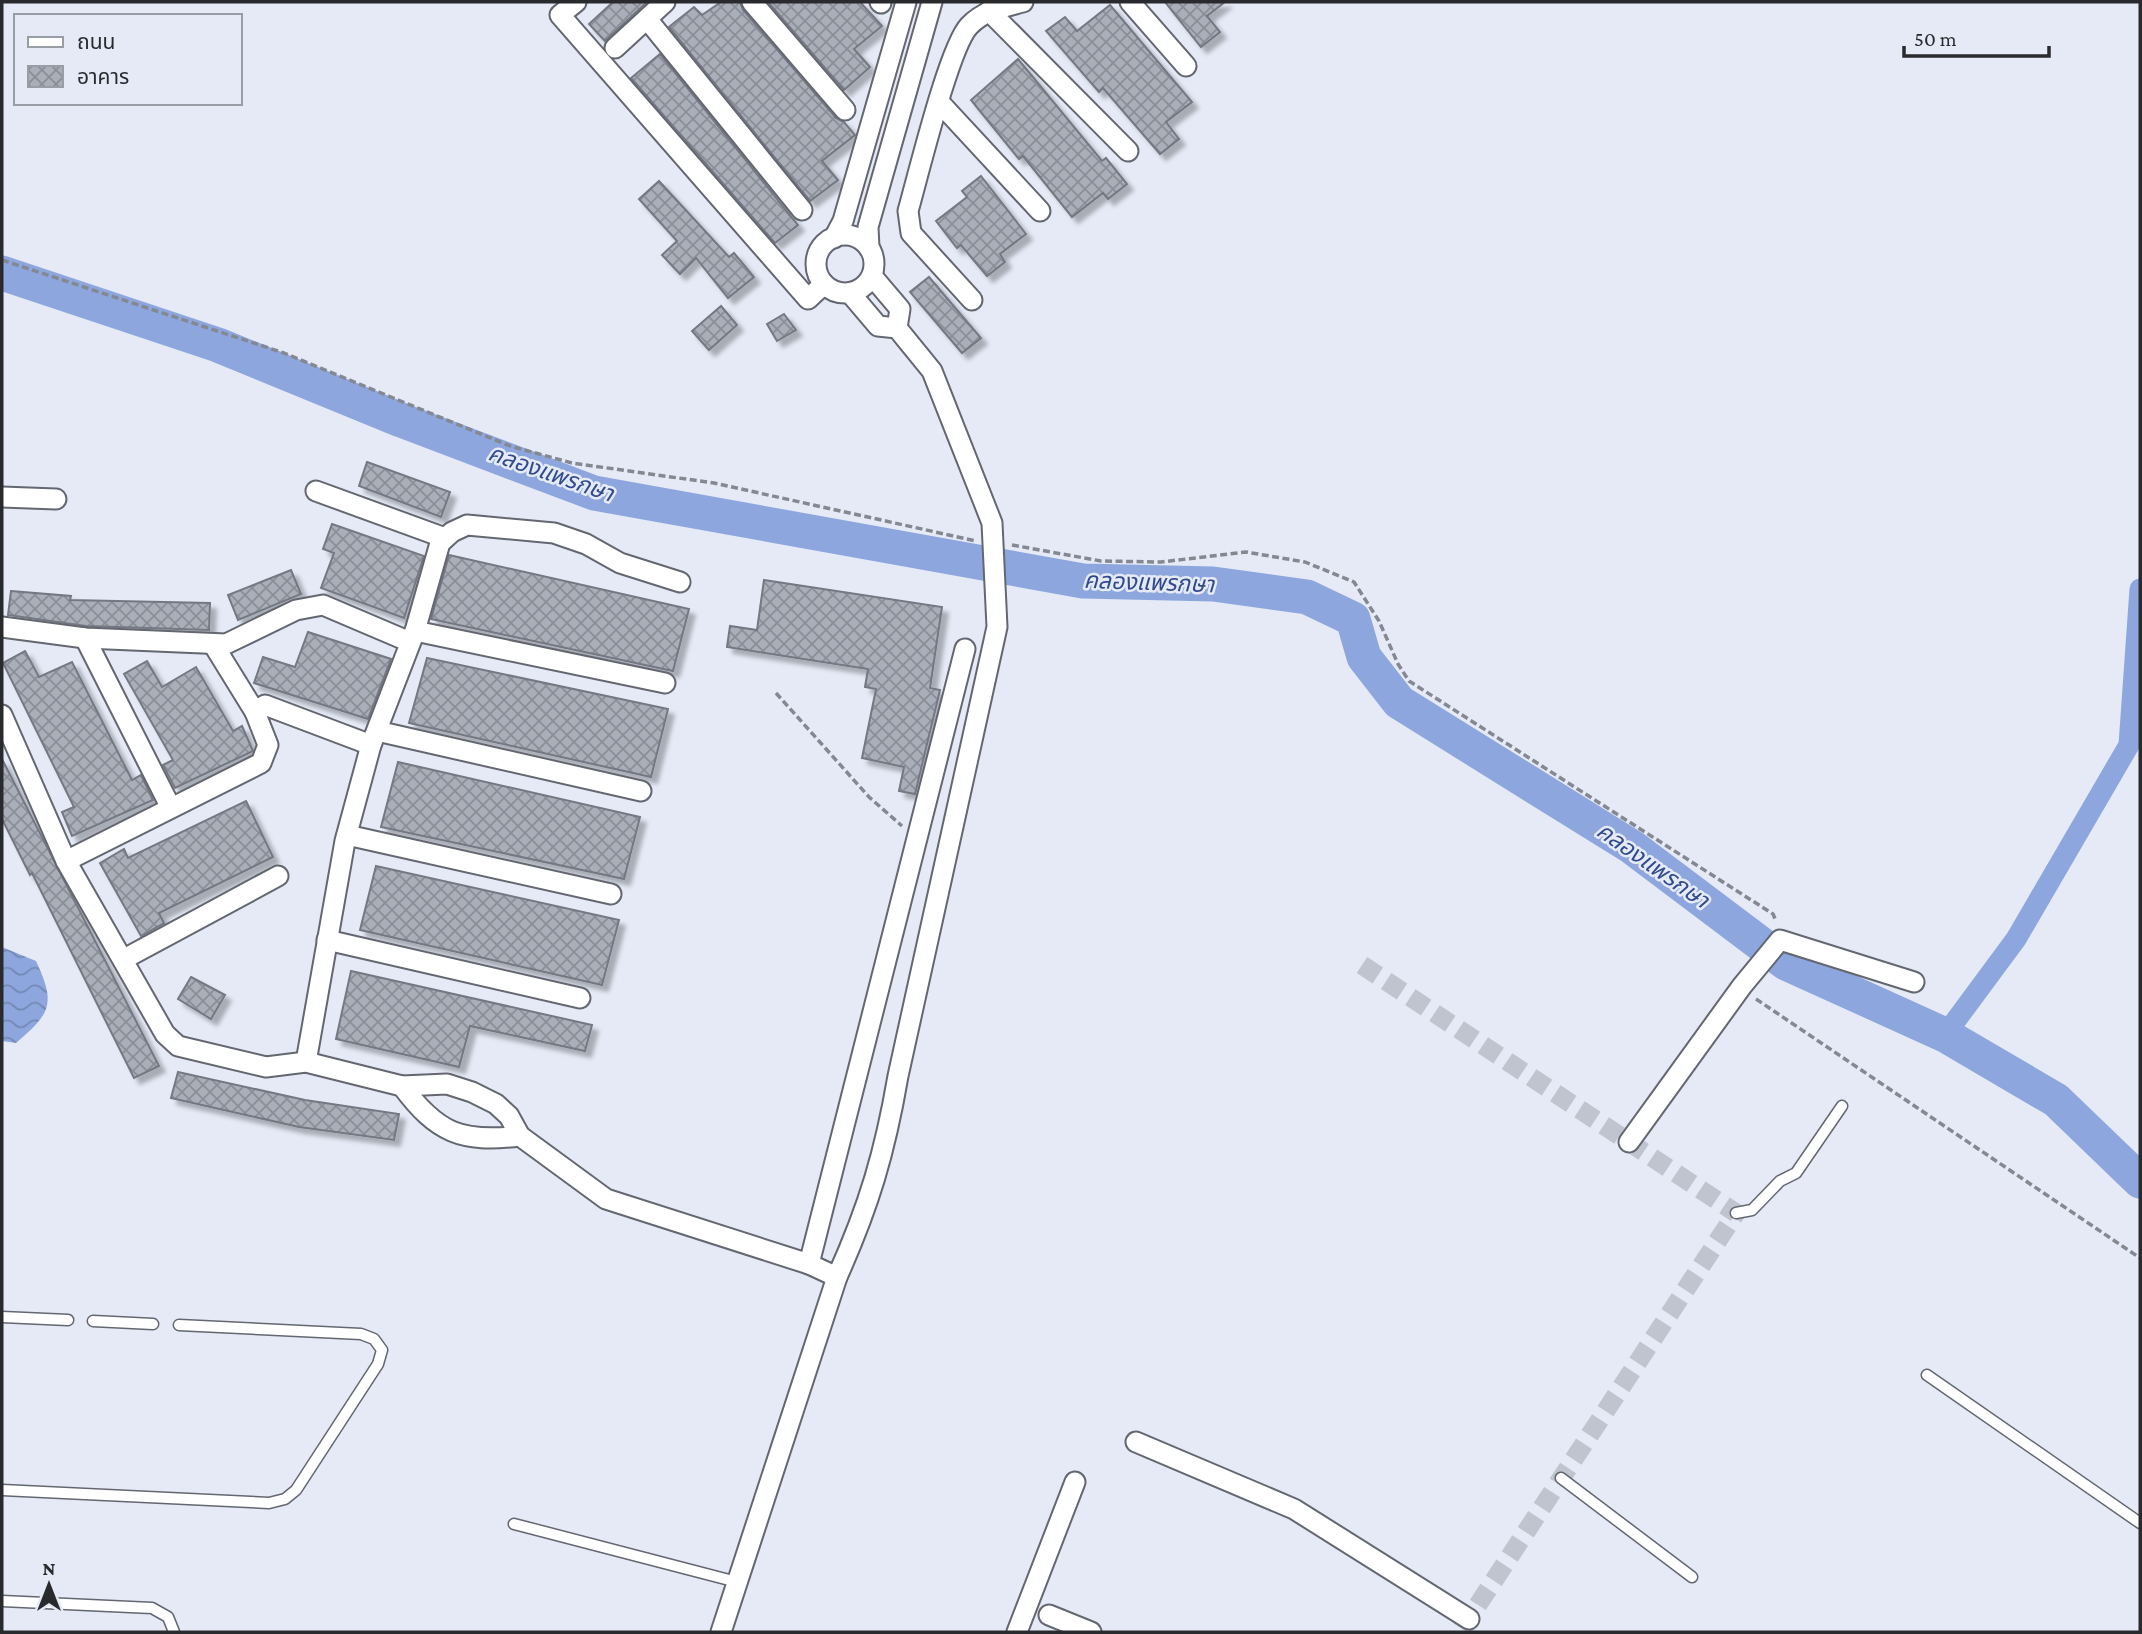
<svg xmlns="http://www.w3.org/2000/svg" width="2142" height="1634" viewBox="0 0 2142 1634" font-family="'Crimson Pro','Noto Sans Thai',serif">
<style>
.water{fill:url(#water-waves)}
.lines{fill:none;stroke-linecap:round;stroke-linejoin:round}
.canal{stroke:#8da7de;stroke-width:21}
.river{stroke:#8da7de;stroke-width:35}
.building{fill:url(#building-cross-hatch);stroke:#747882;stroke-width:2;filter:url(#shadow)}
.minor-tunnel{stroke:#bfc4ce;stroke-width:19;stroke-dasharray:19 10;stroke-linecap:butt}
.service-casing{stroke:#626770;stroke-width:13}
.minor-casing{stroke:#626770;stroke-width:23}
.path{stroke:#848890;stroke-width:3.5;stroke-dasharray:7 3.5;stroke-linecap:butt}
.service{stroke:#fff;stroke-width:10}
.minor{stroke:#fff;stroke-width:19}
.labels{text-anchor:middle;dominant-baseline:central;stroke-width:5;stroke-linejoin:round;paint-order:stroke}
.water-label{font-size:23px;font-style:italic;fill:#304b8e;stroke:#e5eaf6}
</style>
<defs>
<pattern id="water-waves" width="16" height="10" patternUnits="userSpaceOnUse" patternTransform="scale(1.75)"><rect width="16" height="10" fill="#8da7de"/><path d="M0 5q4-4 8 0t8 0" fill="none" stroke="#7388b4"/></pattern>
<pattern id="building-cross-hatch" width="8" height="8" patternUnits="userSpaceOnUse" patternTransform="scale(1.75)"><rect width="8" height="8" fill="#a9aeb9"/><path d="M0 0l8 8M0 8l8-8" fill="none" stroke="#8a8e97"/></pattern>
<filter id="shadow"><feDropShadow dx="6" dy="6" stdDeviation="2" flood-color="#0004"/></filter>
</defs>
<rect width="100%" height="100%" fill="#e5eaf6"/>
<!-- water -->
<path class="water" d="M2 947 36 961C56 1004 51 1013 16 1043L2 1041Z"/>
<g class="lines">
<!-- canal -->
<path class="canal" d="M1945 1035 2016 939 2129 745 2140 589"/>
<!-- river -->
<path class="river" d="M2 273 218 345 401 420 594 493 1083 581 1213 584 1307 597 1353 619 1364 657 1399 702 1632 847 1786 963 1945 1035 2056 1100 2140 1181"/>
</g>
<!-- building -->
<g class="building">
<path d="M613 2H647L605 41 589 24Z"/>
<path d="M721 2H740L743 10 836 118 844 122 855 135 822 161 838 180 810 201 669 27 694 7 702 15Z"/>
<path d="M768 2H860L882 26 854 49 870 67 844 90Z"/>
<path d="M1165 2H1225L1207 16 1220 32 1201 47Z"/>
<path d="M1110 5 1192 102 1166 122 1179 139 1160 154 1103 88 1099 92 1046 31 1065 17 1077 31Z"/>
<path d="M660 54 798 225 775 243 631 78Z"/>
<path d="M1018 59 1102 161 1106 158 1127 184 1108 199 1103 193 1072 217 1023 156 1019 159 971 100Z"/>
<path d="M981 176 1026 234 1000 254 1005 262 987 276 961 245 957 248 936 221 967 197 962 191Z"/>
<path d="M659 181 729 257 734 253 754 277 728 298 696 258 680 274 662 255 677 241 639 199Z"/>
<path d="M929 277 981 338 962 353 910 292Z"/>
<path d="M721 306 737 325 709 350 692 331Z"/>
<path d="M784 314 796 330 777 341 767 324Z"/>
<path d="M367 462 450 492 441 517 359 486Z"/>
<path d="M332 524 424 556 404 618 321 588 334 553 323 549Z"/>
<path d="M449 555 689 609 673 671 431 619Z"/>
<path d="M291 570 301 594 238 620 228 595Z"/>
<path d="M764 580 942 607 930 688 940 690 915 794 899 791 904 767 862 758 876 689 865 687 868 669 727 647 730 626 757 630Z"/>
<path d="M11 591 71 596 70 600 210 603 209 630 86 626 8 615Z"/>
<path d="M308 632 391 659 368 719 254 683 263 657 295 667Z"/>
<path d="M25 651 39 677 72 662 132 780 141 775 153 800 72 836 62 812 74 807 3 663Z"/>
<path d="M427 658 668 709 651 777 409 723Z"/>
<path d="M147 661 162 687 196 667 233 731 242 726 253 751 175 788 163 765 173 760 124 674Z"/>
<path d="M2 759 159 1066 134 1078 32 873 30 875 2 819Z"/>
<path d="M398 762 640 817 624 879 381 827Z"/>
<path d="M246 801 273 857 159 913 164 923 141 936 100 863 124 849 128 858Z"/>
<path d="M376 866 619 920 602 985 360 930Z"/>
<path d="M351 971 592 1025 585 1051 470 1026 459 1067 336 1039Z"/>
<path d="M191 977 225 995 211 1019 178 999Z"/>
<path d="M178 1072 305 1100 399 1114 394 1140 299 1127 171 1098Z"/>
</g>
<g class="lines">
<!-- minor-tunnel -->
<path class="minor-tunnel" d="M1362 965 1736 1213 1460 1632"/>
<!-- service casing -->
<g class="service-casing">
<g id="service">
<path d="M1736 1213 1752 1210 1780 1181 1796 1173 1842 1106"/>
<path d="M2 1317 68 1320"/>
<path d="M93 1321 153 1324"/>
<path d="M1927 1375 2140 1523"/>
<path d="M1561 1478 1692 1577"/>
<path d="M2 1490 269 1503 285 1499 296 1490 378 1364 382 1350 374 1339 361 1334 179 1325"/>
<path d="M514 1524 737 1582"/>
<path d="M2 1601 152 1608 168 1617 174 1632"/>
</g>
</g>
<!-- minor casing -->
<g class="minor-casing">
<g id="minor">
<path d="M576 2 560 15 808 299 824 284"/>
<path d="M752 2 845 110"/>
<path d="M880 2 881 3"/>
<path d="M1130 2 1186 66"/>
<path d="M989 11 1128 151"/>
<path d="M647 19 802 210"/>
<path d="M615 48 665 2"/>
<path d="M940 103 1040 211"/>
<circle cx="845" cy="264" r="29"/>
<path d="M834 238 843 221 906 2"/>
<path d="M869 248 868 227 932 2"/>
<path d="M872 276 900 309 897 328"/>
<path d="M972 300 911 233 908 211C918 176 949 47 969 26 984 10 1004 7 1023 2"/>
<path d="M316 491 445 538"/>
<path d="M2 497 56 499"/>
<path d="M2 627 85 638 226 644 296 610 323 605 410 642"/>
<path d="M415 631 665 683"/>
<path d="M85 638 170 806"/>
<path d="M213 644 255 712"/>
<path d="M2 715 66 861 165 1034 178 1046 266 1067 306 1062 402 1086 447 1084 472 1092 496 1104 509 1116 520 1136 606 1199 809 1264 837 1277"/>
<path d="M377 731 641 791"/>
<path d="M347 835 611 894"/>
<path d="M66 861 261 763 268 745 255 712 265 705 371 745"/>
<path d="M327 940 580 998"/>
<path d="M124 959 278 876"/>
<path d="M306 1062 345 841 371 745 415 631 440 543 452 532 467 525 554 533 586 544 620 563 680 582"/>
<path d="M402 1086C437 1133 461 1143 520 1136"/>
<path d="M1629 1142 1742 986 1780 940 1914 982"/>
<path d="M809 1264 965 649"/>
<path d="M1136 1442 1294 1509 1469 1619"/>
<path d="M1049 1615 1091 1632"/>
<path d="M721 1632 837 1277C869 1206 885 1152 898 1076L997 627 992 523 932 371 897 328 878 326 850 293"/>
<path d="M1017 1632 1075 1482"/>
</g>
</g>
<!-- path -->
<g class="path">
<path d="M2 260 284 353 510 446 572 463 714 483 976 541"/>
<path d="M1012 545 1101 561 1161 562 1246 552 1305 562 1354 582 1379 621 1398 664 1409 681 1773 914 1776 921"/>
<path d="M776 693 869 797 902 826"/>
<path d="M1756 999 2140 1258"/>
</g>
<!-- service -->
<use href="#service" class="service"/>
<!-- minor -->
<use href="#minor" class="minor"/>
</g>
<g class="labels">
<!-- water labels -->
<g class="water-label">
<text transform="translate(551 473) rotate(19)">คลองแพรกษา</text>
<text transform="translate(1149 582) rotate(2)">คลองแพรกษา</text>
<text transform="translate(1653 865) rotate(35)">คลองแพรกษา</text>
</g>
</g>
<!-- border -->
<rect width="2142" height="1634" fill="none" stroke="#282a2e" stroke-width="7"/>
<!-- legend -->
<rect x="14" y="14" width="228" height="91" fill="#e5eaf6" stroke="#999da6" stroke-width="2"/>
<rect x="28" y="37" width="35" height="10" fill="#ffffff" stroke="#999da6" stroke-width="2"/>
<text x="77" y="49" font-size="21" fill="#282a2e">ถนน</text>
<rect x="28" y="66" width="35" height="21" fill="url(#building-cross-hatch)" stroke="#999da6" stroke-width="2"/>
<text x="77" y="84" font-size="21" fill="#282a2e">อาคาร</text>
<!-- north arrow -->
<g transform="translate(49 1585)" stroke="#e5eaf6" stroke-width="5" paint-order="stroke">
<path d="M0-5L12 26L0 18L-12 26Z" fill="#282a2e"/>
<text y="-10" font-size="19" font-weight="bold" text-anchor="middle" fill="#282a2e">N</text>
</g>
<!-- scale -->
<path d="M1904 46v10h145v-10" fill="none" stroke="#282a2e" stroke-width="3.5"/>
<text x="1914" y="46" font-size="21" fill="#282a2e" stroke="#e5eaf6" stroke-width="5" paint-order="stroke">50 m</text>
</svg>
